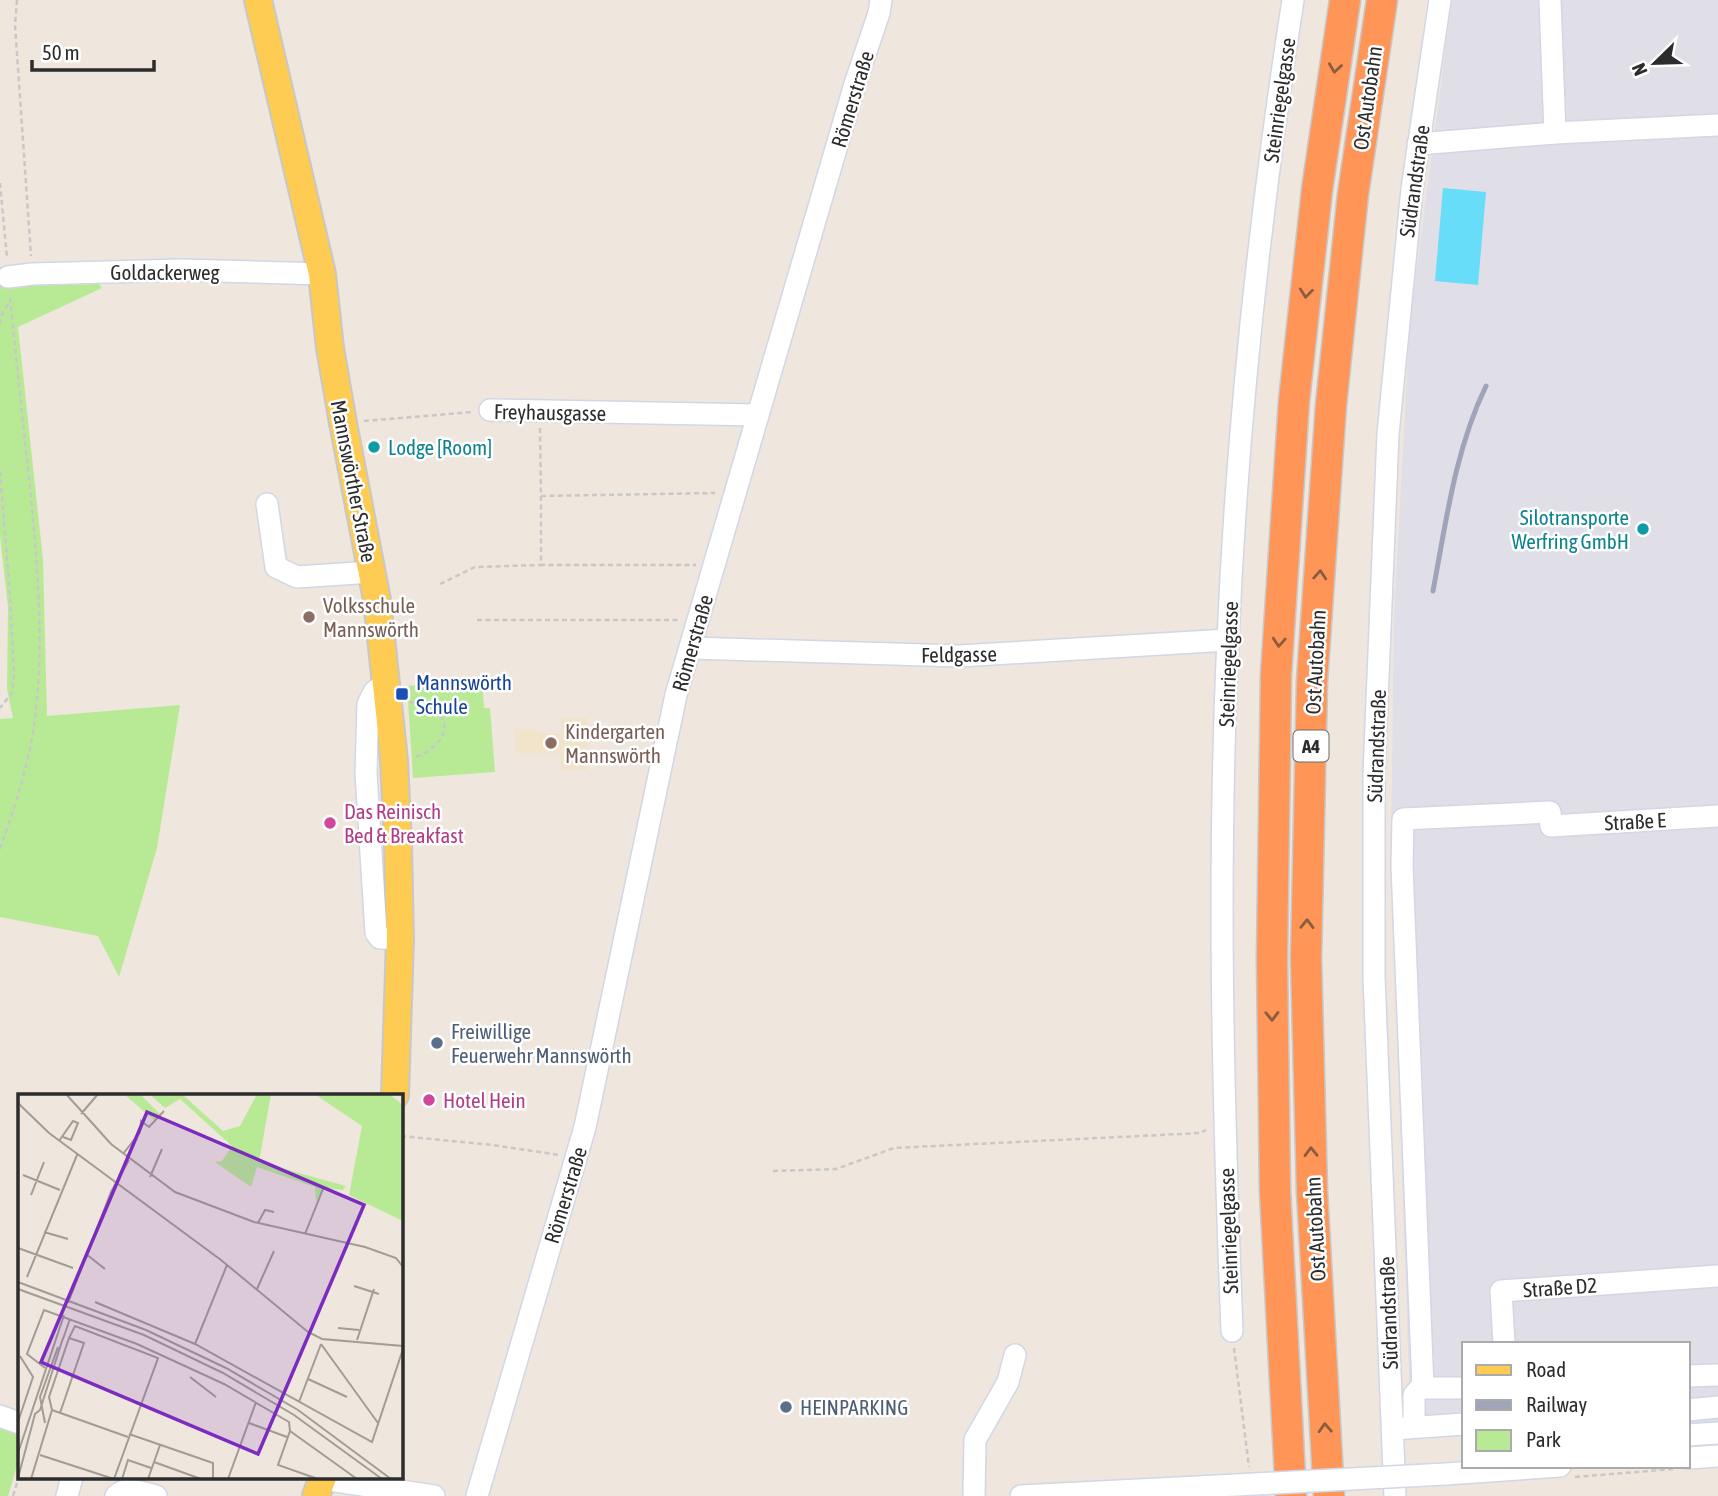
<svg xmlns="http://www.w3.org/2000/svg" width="1718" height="1496" viewBox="0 0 1718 1496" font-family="'Asap Condensed',sans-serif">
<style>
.industrial{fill:#e0dee7}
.education{fill:#f2e3cb}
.green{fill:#b8ea95}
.water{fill:#67ddfa}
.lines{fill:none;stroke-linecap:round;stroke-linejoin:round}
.minor-casing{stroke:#d2d7e6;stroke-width:24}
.major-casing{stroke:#c8c8c8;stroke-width:30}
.highway-casing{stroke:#c8c8c8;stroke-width:33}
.path{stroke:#c8c8c8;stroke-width:2.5;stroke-dasharray:5 3.5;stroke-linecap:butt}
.minor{stroke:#fff;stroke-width:21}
.major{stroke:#fecb53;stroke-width:26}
.highway{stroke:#ff9658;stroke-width:30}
.rail{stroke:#9fa4b8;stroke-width:5}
.minor-bridge-casing{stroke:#d2d7e6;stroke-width:24;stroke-linecap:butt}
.minor-bridge{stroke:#fff;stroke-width:21}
.oneway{stroke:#8b5c40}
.culture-dot{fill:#0f9aa8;stroke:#fff;stroke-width:2.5}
.education-dot{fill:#8d6e63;stroke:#fff;stroke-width:2.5}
.transit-dot{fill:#1a4fb4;stroke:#fff;stroke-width:2.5}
.hotel-dot{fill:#d1479c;stroke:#fff;stroke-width:2.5}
.service-dot{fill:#5c6f8a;stroke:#fff;stroke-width:2.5}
.labels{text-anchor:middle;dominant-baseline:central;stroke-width:5;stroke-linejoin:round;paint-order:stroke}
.shield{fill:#fff;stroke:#6b6b6b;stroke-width:2}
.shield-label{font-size:19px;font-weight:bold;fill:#2c2c2c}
.street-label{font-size:21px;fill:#2c2c2c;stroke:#fff}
.culture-label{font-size:21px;fill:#0d838f;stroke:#fff;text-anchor:start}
.education-label{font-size:21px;fill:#785e54;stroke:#fff;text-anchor:start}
.transit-label{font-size:21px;fill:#164399;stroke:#fff;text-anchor:start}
.hotel-label{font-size:21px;fill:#b23c85;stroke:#fff;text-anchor:start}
.service-label{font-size:21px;fill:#4e5e75;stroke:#fff;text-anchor:start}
.inset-road{fill:none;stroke:#a19c96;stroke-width:2}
.view{fill:#7b2cbf;fill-opacity:0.15;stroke:#7b2cbf;stroke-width:3.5}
.inset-edge{fill:none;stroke:#2c2c2c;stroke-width:3.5}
</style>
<rect width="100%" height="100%" fill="#efe6dd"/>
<!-- industrial -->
<path class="industrial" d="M1452 0H1718V1439L1688 1441V1344H1464V1435L1411 1432 1391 853 1394 616 1410 321Z"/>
<!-- education -->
<path class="education" d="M562 718H587V770H561L560 753H515V729H537V733H561Z"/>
<!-- green -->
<g class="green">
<path d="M0 266 3 273 93 276 102 288 18 327 43 560 47 716 180 705 157 848 119 977 98 936 0 917V719L13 718 7 689 8 607 0 536Z"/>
<path d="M482 679 484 708H490L495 772 413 778 407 686Z"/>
<path d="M0 1424 19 1431V1459L8 1496H0Z"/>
</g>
<!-- water -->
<path class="water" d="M1443 188 1486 192 1478 285 1435 281Z"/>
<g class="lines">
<!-- minor casing -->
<g class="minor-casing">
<g id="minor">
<path d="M1550 0 1555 133"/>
<path d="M1418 144 1555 133 1718 125"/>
<path d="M8 277 32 274 182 270 322 274"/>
<path d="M490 410 758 415"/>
<path d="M267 504 276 567 297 577 372 572"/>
<path d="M691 648 959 656 1228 640"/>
<path d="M386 682 374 692 368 704 366 773 376 933 380 938 400 939"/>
<path d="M1232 1331C1223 1101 1217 871 1228 640 1237 426 1260 212 1293 0"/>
<path d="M1504 1344 1501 1291 1718 1276"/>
<path d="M1688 1376 1718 1375"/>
<path d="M1464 1388H1423L1402 866 1403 819 1550 812 1551 826 1718 816"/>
<path d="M1688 1410 1718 1407"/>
<path d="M0 1416 19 1423"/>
<path d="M1414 1427V1395L1423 1385"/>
<path d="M1393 1429 1464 1424"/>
<path d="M1688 1435 1718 1433"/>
<path d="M1688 1458 1718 1456"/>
<path d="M1446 1474 1560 1466"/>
<path d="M322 1479 434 1496"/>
<path d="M67 1496 72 1477"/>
<path d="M116 1496C127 1485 142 1493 156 1496"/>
<path d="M477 1496 585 1127 676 695 855 84 879 13 881 0"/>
<path d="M974 1496 975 1440 1008 1382 1015 1355"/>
<path d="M1021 1496 1236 1485"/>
<path d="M1395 1496 1374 977V774L1388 434 1412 189 1440 0"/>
</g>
</g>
<!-- major casing -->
<g class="major-casing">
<g id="major">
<path d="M258 0 322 274 330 348 343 423 377 600 394 760 398 845 400 939 395 1095"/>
<path d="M316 1496 323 1477"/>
</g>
</g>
<!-- highway casing -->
<g class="highway-casing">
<g id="highway">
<path d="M1291 1496 1275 1191 1272 959 1276 675 1294 401 1317 190 1345 0"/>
<path d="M1329 1496 1312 1191 1306 959 1312 681 1331 405 1353 194 1382 0"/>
</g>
</g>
<!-- path -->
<g class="path">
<path d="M17 0 15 25 31 256"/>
<path d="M0 183 7 258"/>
<path d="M0 324 1 316 10 301"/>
<path d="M364 421 473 412"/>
<path d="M540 428 541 496 715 493"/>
<path d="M0 471 10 596 14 673 12 693 0 708"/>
<path d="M541 496V565H696"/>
<path d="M440 584 475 567 541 565"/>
<path d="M477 620H678"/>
<path d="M410 702C416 704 427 705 432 708 459 727 437 750 415 757"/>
<path d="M0 849C16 804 31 758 36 710 44 636 37 561 30 487 23 423 16 360 10 296"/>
<path d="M401 1136 493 1145 559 1155"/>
<path d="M773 1171 836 1169 894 1148 1200 1133 1206 1130"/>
<path d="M1234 1348 1249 1467"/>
<path d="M1575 1477 1673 1469"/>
<path d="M13 1496 19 1477 21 1478"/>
</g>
<!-- minor -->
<use href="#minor" class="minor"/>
<!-- major -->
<use href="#major" class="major"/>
<!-- highway -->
<use href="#highway" class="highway"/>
<!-- rail -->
<path class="rail" d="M1433 591C1446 522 1455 450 1486 386"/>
<!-- minor-bridge casing -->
<g class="minor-bridge-casing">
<path id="minor-bridge" d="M1236 1485 1446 1474"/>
</g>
<!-- minor-bridge -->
<use href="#minor-bridge" class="minor-bridge"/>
</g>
<!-- one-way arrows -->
<defs><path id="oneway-chevron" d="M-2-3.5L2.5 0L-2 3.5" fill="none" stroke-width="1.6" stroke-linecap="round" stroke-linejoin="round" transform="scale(1.75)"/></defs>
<g class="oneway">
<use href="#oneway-chevron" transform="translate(1335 68) rotate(98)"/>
<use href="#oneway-chevron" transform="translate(1306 293) rotate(96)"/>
<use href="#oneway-chevron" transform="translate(1320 575) rotate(-86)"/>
<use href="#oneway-chevron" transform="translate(1279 642) rotate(94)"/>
<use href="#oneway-chevron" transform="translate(1307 924) rotate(-89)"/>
<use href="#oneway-chevron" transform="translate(1272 1016) rotate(89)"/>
<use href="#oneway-chevron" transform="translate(1311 1152) rotate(-91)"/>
<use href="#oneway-chevron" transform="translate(1325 1428) rotate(-93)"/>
</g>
<!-- markers -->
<g class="culture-dot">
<circle cx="374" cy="447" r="7"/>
<circle cx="1643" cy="529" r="7"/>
</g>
<g class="education-dot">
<circle cx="309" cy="617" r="7"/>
<circle cx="551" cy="743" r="7"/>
</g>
<rect class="transit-dot" x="395" y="687" width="14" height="14" rx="3.5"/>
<g class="hotel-dot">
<circle cx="330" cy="823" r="7"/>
<circle cx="429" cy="1100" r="7"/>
</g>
<g class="service-dot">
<circle cx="437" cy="1043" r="7"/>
<circle cx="786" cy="1407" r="7"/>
</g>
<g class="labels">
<!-- shield labels -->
<rect class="shield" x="1293.5" y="730.5" width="35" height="31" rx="5"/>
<g class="shield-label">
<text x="1311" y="746">A4</text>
</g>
<!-- street labels -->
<g class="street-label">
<text transform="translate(1367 98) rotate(-82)">Ost Autobahn</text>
<text transform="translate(852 99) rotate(-73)">Römerstraße</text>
<text transform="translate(1279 100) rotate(-82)">Steinriegelgasse</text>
<text transform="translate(1414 181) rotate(-82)">Südrandstraße</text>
<text x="165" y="272">Goldackerweg</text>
<text transform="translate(550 412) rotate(1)">Freyhausgasse</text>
<text transform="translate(354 481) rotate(79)">Mannswörther Straße</text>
<text transform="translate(692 643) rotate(-74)">Römerstraße</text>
<text transform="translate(959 654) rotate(-1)">Feldgasse</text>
<text transform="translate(1315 662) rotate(-87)">Ost Autobahn</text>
<text transform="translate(1228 664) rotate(-88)">Steinriegelgasse</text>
<text transform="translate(1376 746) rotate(-88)">Südrandstraße</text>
<text transform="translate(1635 821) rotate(-3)">Straße E</text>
<text transform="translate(565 1195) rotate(-73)">Römerstraße</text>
<text transform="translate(1315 1229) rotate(-93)">Ost Autobahn</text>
<text transform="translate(1228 1231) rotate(-92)">Steinriegelgasse</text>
<text transform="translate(1560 1287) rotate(-4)">Straße D2</text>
<text transform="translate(1388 1313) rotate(-92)">Südrandstraße</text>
</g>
<!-- culture labels -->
<g class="culture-label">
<text x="388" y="447">Lodge [Room]</text>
<text x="1629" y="517" text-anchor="end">Silotransporte<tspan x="1629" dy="24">Werfring GmbH</tspan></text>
</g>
<!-- education labels -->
<g class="education-label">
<text x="323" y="605">Volksschule<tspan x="323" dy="24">Mannswörth</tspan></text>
<text x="565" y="731">Kindergarten<tspan x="565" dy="24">Mannswörth</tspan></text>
</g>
<!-- transit labels -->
<g class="transit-label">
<text x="416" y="682">Mannswörth<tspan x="416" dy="24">Schule</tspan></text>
</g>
<!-- hotel labels -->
<g class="hotel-label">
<text x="344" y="811">Das Reinisch<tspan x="344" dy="24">Bed &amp; Breakfast</tspan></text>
<text x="443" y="1100">Hotel Hein</text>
</g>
<!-- service labels -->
<g class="service-label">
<text x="451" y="1031">Freiwillige<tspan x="451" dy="24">Feuerwehr Mannswörth</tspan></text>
<text x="800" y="1407">HEINPARKING</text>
</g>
</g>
<!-- overview -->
<g transform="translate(18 1094)">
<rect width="385" height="385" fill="#efe6dd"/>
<path d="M106 0H122L142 20 136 26ZM131 0H164L205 37 222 32 239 0H253L241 68 328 92 325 96 306 94 298 108 297 93 239 73 233 93 197 68 204 67 214 52 162 5 147 14ZM371 0 385 11V127L331 101 344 32 298 1Z" fill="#b8ea95"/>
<path class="inset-road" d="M48 0 93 50 157 98 236 128 347 153 378 164 385 173M0 9 31 39 203 166 290 238 304 245 385 252M63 20 80 0M41 47 55 27 60 29 53 46 45 43M105 60 122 38 123 27 131 33 146 17M5 81 42 96M132 83 144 55M13 101 26 68M240 129 247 116 256 118M26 138 50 145M287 140 305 95M0 154 55 174M68 160 87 175M9 183 59 61M0 188 128 236 208 274 280 316 373 385M336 192 361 200M0 195 126 241 205 279 276 321 364 385M239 195 256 157M77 208 177 250 354 348 385 255M50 209 93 98 111 66M320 234 341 236M51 244 57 232 140 264 96 385M45 245 52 225M339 246 356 195M177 250 209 171M303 250 360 329M27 274 9 260 26 216 119 250 206 290 271 328 272 337 339 385M172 283 198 303M290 285 329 303M281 308 303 250M34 316 110 343M0 328 15 283 2 262M27 329 22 303 40 253M231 329 269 343M272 337 260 371 300 385M111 340 195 369V385M0 359 46 221M22 361 96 385M136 368 183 385M0 384 17 320 22 316 45 244M13 385 34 316 31 303 51 244 66 249 42 319M104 385 110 366 133 374M130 385 142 351M210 385 238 308"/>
<path class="view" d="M129 18 346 111 240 360 23 268Z"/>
<rect width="385" height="385" class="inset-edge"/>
</g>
<!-- legend -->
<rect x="1462" y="1342" width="228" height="126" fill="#ffffff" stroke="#ababab" stroke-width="2"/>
<rect x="1476" y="1365" width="35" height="10" fill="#fecb53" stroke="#ababab" stroke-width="2"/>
<text x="1526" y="1377" font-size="21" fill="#2c2c2c">Road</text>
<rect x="1476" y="1400" width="35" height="10" fill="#9fa4b8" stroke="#ababab" stroke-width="2"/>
<text x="1526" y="1412" font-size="21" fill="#2c2c2c">Railway</text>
<rect x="1476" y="1430" width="35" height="21" fill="#b8ea95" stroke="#ababab" stroke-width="2"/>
<text x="1526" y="1447" font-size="21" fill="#2c2c2c">Park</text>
<!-- north arrow -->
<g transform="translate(1655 63) rotate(247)" stroke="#ffffff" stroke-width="5" paint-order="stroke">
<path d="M0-5L12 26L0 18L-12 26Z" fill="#2c2c2c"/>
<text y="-10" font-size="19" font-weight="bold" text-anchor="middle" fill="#2c2c2c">N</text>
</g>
<!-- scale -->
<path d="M32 60v10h122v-10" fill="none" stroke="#2c2c2c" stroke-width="3.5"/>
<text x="42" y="60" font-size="21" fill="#2c2c2c" stroke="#ffffff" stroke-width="5" paint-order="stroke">50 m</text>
</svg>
